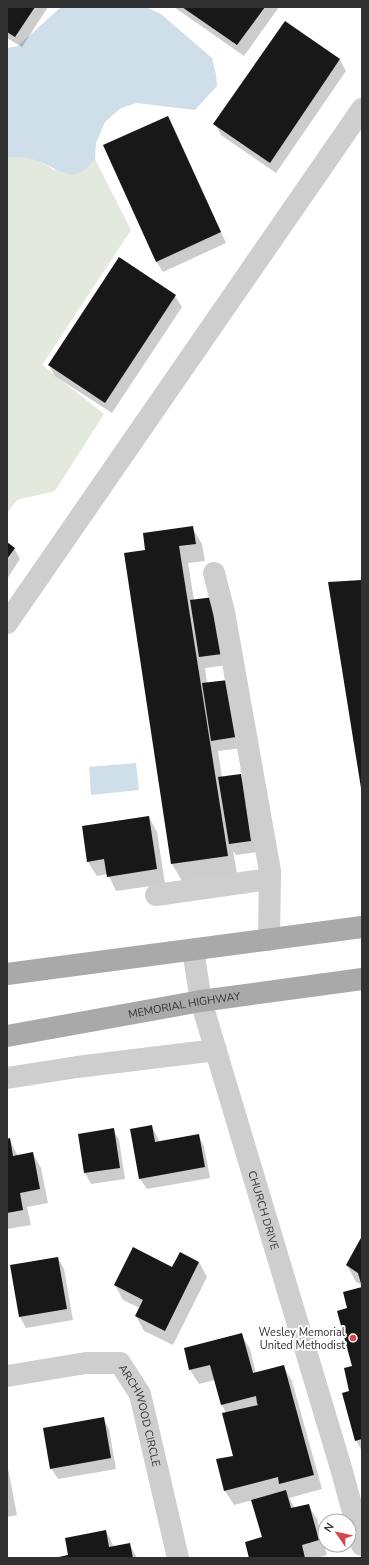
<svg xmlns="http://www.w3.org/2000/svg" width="369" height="1565" viewBox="0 0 369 1565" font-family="'Nunito Sans',sans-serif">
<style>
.green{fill:#e4e9de}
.water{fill:#cfdfea}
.shadow{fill:#0003}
.building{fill:#181818}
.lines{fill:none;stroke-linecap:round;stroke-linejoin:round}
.minor{stroke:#cecece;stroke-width:22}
.major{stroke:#a9a9a9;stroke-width:22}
.poi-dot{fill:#d6454a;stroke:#fff;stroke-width:1.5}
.labels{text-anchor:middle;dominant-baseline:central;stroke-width:4;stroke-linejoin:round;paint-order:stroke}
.street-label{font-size:11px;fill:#313131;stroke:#fff}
.poi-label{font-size:11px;fill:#313131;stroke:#fff;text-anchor:end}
</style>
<rect width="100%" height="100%" fill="#fff"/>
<!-- green -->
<path class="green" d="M17 156 39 161 55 170 81 172 95 159 131 230 42 365 104 414 55 491 17 500 7 513V158Z"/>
<!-- water -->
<g class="water">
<path d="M61 7H146L161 14 212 58 216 74 217 86 195 110 137 103 121 108 105 122 96 143 95 159C91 163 86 170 81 172 66 180 51 165 38 161 27 158 18 156 7 158V48L18 46Z"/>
<path d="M136 763 139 790 91 795 89 767Z"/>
</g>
<!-- shadow -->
<g class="shadow">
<path d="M7 7H48L22 47 7 38Z"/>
<path d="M174 7H279L244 56Z"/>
<path d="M340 60 346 71 276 173 221 135 215 124Z"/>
<path d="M168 117 174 128 226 243 163 272 156 261Z"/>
<path d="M175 296 182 307 112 413 55 376 49 365Z"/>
<path d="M192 527 202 544 205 561 188 563 194 600 228 665 205 668 207 683 242 748 218 751 222 778 240 775 246 786 257 852 236 855 233 851 237 873 182 881 172 864 125 554 147 551Z"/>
<path d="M7 544 14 548 20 559 7 579Z"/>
<path d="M149 817 157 832 165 884 116 891 108 874 97 876 88 862Z"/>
<path d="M152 1127 158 1138 159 1142 198 1135 204 1146 210 1178 147 1189 140 1179Z"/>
<path d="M113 1129 119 1140 125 1179 91 1184 85 1173 79 1135Z"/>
<path d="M9 1139 18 1156 33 1154 41 1168 48 1203 27 1207 31 1225 7 1229V1140Z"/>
<path d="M362 1238V1285L356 1282 347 1265Z"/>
<path d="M58 1258 64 1269 73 1320 26 1328 20 1317 11 1266Z"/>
<path d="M199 1262 207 1277 173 1345 144 1331 136 1316 140 1308 123 1300 115 1285Z"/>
<path d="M362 1288V1451L356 1440 350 1392 354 1367 348 1309Z"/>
<path d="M241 1334 250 1349 256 1374 283 1366 292 1381 322 1489 289 1498 295 1508 308 1505 317 1519 327 1555 316 1558H250L263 1537 253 1500 234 1505 225 1491 234 1456 226 1413 222 1405 215 1380 199 1384 190 1370 185 1348Z"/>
<path d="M103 1418 109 1429 116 1469 58 1479 51 1468Z"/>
<path d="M7 1463 17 1515 7 1517Z"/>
<path d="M106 1531 114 1547 130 1545 137 1558H55L69 1555Z"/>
</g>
<!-- building -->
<g class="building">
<path d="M7 7H35L15 37 7 32Z"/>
<path d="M182 7H265L237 45Z"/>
<path d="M285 21 340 59 270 163 213 124Z"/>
<path d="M168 116 221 232 156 262 103 145Z"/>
<path d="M119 257 176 295 105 403 48 365Z"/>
<path d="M193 526 196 544 179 546 228 856 171 864 124 553 145 550 143 533Z"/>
<path d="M7 542 15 548 7 559Z"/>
<path d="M362 580V788H361L328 582Z"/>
<path d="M214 597 222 654 199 657 190 600Z"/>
<path d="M228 680 236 737 211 741 202 683Z"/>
<path d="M241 774 251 841 229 844 218 777Z"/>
<path d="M149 816 157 869 107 877 104 859 87 862 82 826Z"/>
<path d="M152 1125 155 1142 199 1134 205 1167 139 1179 130 1129Z"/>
<path d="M114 1128 120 1168 84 1173 78 1134Z"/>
<path d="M10 1138 13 1156 33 1152 40 1189 20 1193 23 1210 7 1213V1139Z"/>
<path d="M362 1236V1439L355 1441 342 1393 349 1391 344 1368 352 1366 337 1311 347 1308 343 1292 362 1287 358 1273 346 1265Z"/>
<path d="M133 1247 172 1267 180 1252 199 1262 165 1331 135 1316 143 1300 114 1285Z"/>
<path d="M58 1257 67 1309 19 1317 10 1265Z"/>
<path d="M242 1333 253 1373 284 1365 314 1475 279 1484 278 1477 224 1491 216 1459 233 1456 222 1413 258 1405 257 1403 256 1396 221 1405 210 1365 189 1370 184 1348Z"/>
<path d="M104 1417 111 1458 50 1469 43 1428Z"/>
<path d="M286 1490 291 1508 309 1504 319 1540 302 1545 305 1558H249L245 1542 262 1537 251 1500Z"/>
<path d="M106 1530 109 1547 130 1543 133 1558H54L68 1555 65 1538Z"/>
</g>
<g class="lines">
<!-- minor -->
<g class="minor">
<path d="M214 573 224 612 270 871 269 940"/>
<path d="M7 623 362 109"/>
<path d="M156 895 270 879"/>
<path id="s1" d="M193 950 201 1001 341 1468 362 1545"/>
<path d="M7 1078 77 1067 216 1050"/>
<path id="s2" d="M7 1376 86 1363H120L140 1394 178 1558"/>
</g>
<!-- major -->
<g class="major">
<path d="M7 974 362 927"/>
<path id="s3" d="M7 1036 201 1001 362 979"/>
</g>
</g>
<!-- markers -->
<circle class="poi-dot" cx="353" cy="1338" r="4"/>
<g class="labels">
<!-- street labels -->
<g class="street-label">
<text stroke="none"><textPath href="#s3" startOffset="180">MEMORIAL HIGHWAY</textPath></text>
<text stroke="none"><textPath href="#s1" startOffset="270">CHURCH DRIVE</textPath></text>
<text stroke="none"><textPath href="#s2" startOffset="171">ARCHWOOD CIRCLE</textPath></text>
</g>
<!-- poi labels -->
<g class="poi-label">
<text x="345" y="1332">Wesley Memorial<tspan x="345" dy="13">United Methodist</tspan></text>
</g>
</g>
<!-- border -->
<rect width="369" height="1565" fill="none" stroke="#313131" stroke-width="16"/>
<!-- north arrow -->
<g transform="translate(337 1533) rotate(304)"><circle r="19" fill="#ffffff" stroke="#adadad"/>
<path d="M0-3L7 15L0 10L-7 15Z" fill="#d6454a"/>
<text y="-6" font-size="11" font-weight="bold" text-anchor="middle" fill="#313131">N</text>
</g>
</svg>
